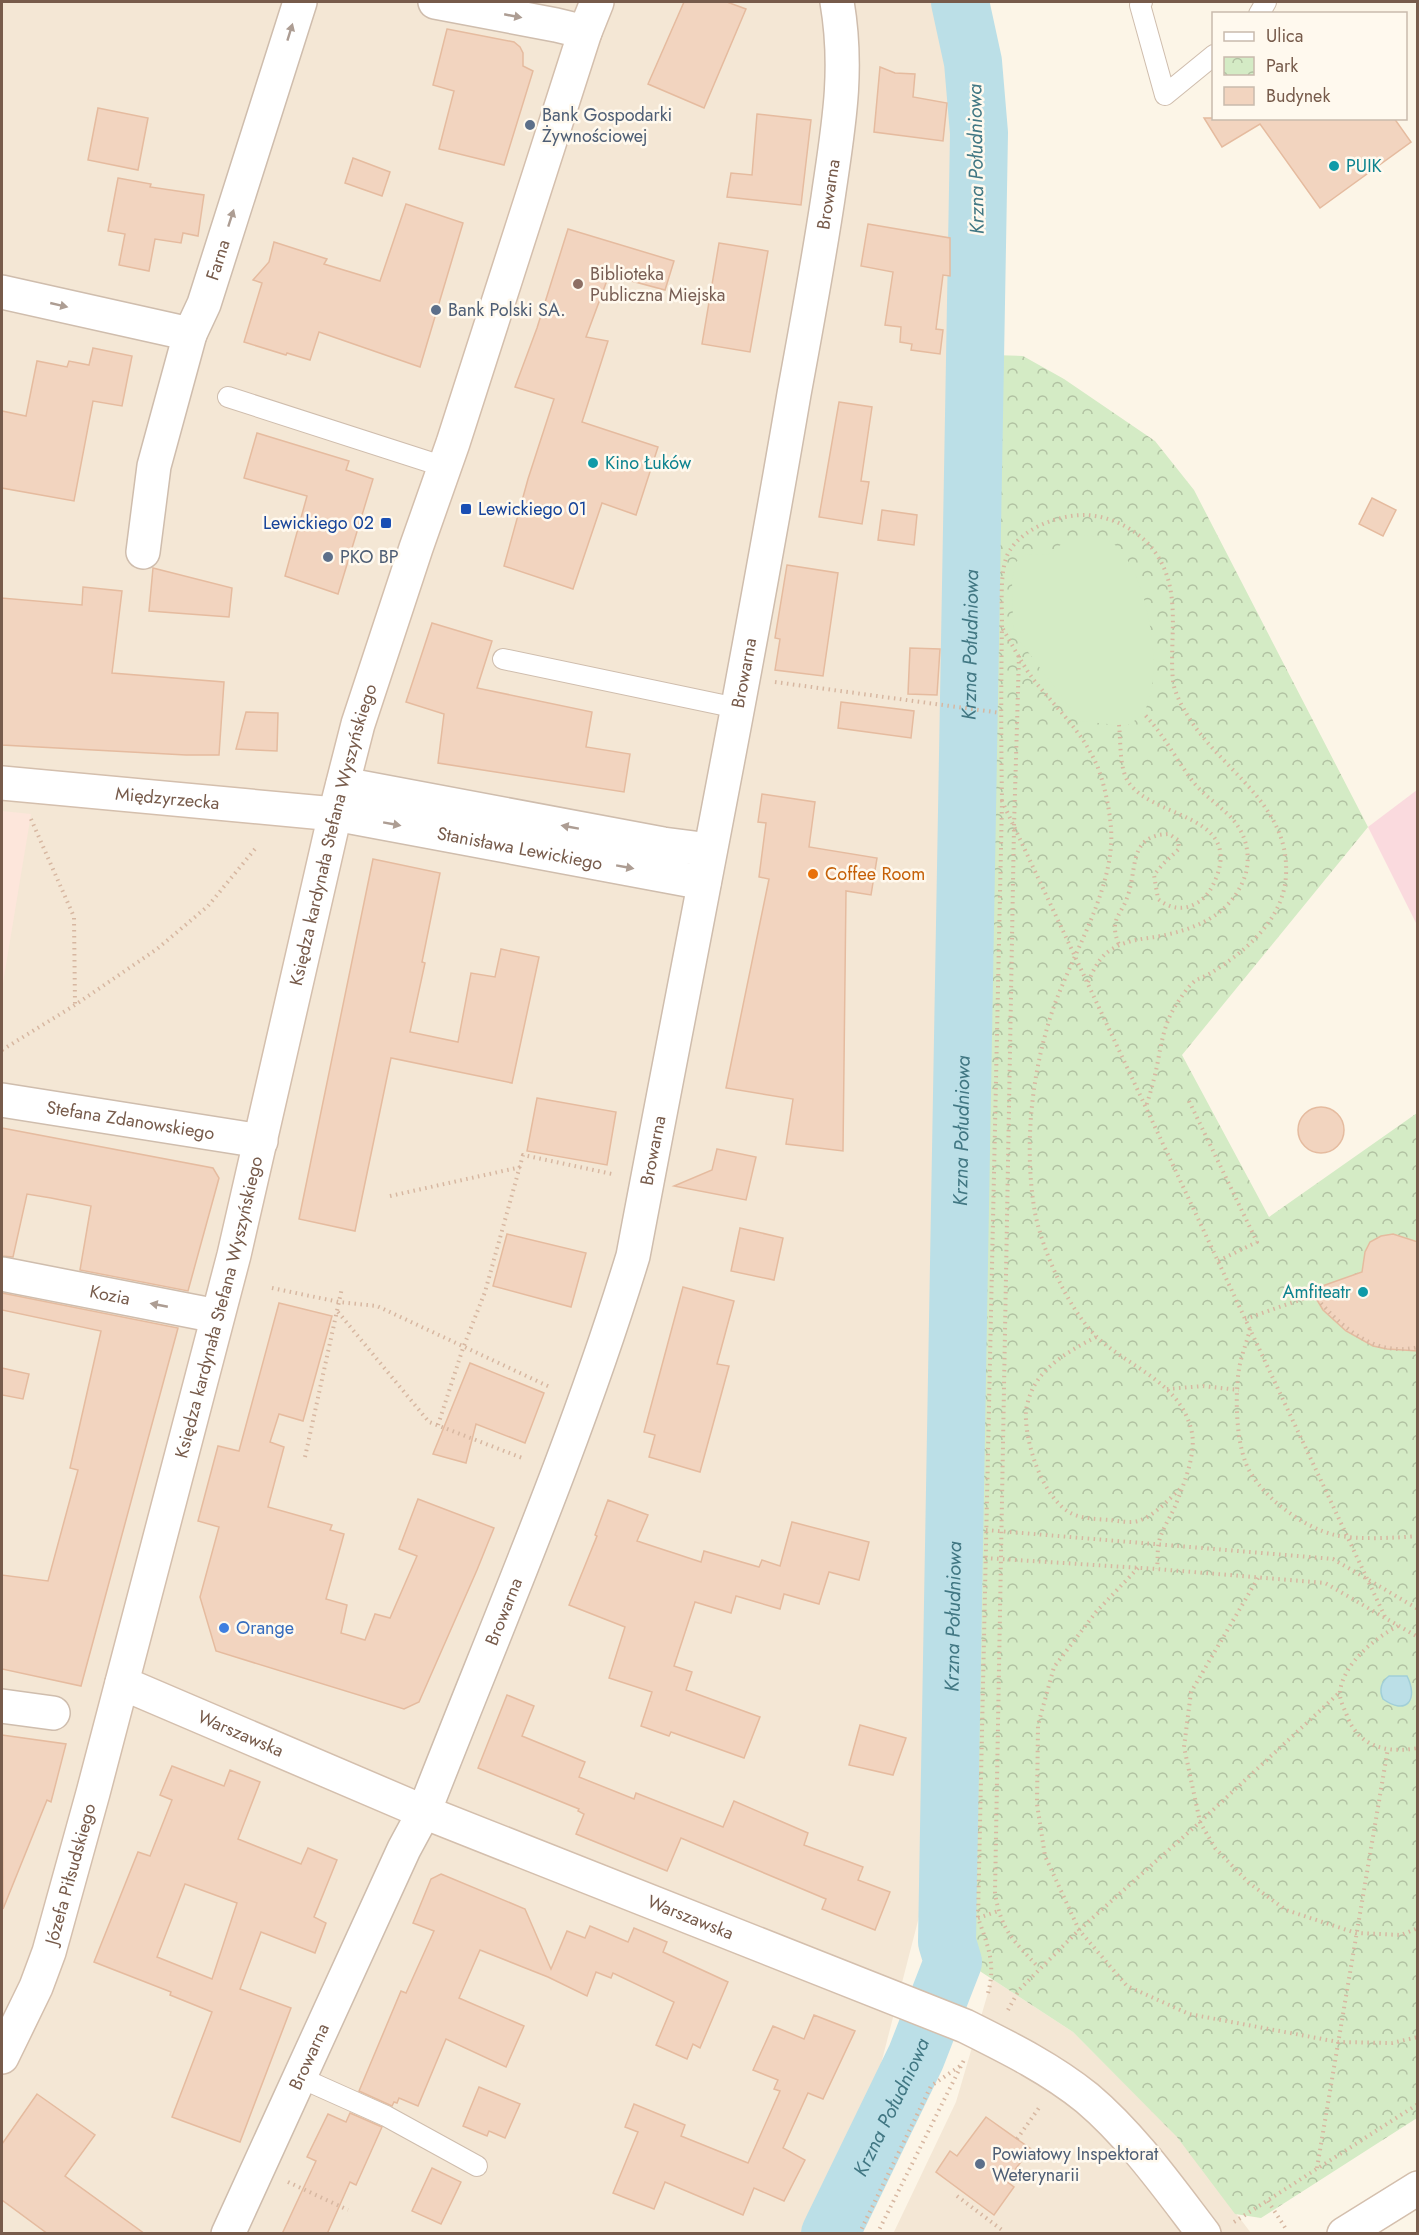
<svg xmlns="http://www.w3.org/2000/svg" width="1419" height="2235" viewBox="0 0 1419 2235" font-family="Jost,sans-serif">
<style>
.residential{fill:#f4e7d5}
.commercial{fill:#fde6db}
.medical{fill:#fadade}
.park{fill:url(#park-crowns)}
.garden{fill:#d4ebc5}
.water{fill:#bbdfe7;stroke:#a1cfd8;stroke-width:1.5}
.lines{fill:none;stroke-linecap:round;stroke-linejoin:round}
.river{stroke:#bbdfe7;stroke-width:58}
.building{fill:#f2d4bf;stroke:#e5bb9f;stroke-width:1.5;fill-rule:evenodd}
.lane-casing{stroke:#cfbdad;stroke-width:22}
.street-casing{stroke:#cfbdad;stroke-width:36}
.secondary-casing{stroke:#d4bfad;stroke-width:36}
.path{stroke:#d7b7a1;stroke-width:4;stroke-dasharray:1.5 4.5;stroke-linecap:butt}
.lane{stroke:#fff;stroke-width:20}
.street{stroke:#fff;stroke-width:33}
.secondary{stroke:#fff;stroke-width:33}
.oneway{fill:#ad9d93}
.service-dot{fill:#5c6f8a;stroke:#fff9ee;stroke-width:2}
.culture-dot{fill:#0f9aa8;stroke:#fff9ee;stroke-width:2}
.education-dot{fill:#8d6e63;stroke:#fff9ee;stroke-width:2}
.transit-dot{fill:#1a4fb4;stroke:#fff9ee;stroke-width:2}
.food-dot{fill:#e8710a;stroke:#fff9ee;stroke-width:2}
.shop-dot{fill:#3f7fe0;stroke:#fff9ee;stroke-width:2}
.labels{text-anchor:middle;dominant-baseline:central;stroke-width:5;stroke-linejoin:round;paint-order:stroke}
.service-label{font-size:18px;fill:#4e5e75;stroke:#fff9ee;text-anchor:start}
.culture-label{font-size:18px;fill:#0d838f;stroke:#fff9ee;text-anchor:start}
.street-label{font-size:18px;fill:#775b4b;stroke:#fff9ee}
.education-label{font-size:18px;fill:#785e54;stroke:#fff9ee;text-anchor:start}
.transit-label{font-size:18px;fill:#164399;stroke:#fff9ee;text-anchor:start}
.food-label{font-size:18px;fill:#c56008;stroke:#fff9ee;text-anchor:start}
.shop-label{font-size:18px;fill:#366cbe;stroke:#fff9ee;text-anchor:start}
.water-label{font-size:20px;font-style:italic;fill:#417783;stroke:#fff9ee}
</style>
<defs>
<pattern id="park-crowns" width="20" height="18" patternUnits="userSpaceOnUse" patternTransform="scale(1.5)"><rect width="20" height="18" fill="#d4ebc5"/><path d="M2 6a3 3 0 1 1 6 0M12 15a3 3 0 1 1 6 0" fill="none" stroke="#b1c1a2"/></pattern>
</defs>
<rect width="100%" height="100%" fill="#fcf5e7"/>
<!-- residential -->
<g class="residential">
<path d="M2 2H936L944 26 959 152 951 378 927 1886 874 2091 805 2233 2 2234Z"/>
<path d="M992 1979 1073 2032 1178 2137 1251 2233 893 2234 956 2102Z"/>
</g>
<!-- commercial -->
<path class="commercial" d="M2 811 31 814 2 989Z"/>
<!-- medical -->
<path class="medical" d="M1417 790V925L1368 827Z"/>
<!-- park -->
<path class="park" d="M992 355 1023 356 1064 379 1155 441 1194 490 1368 827 1182 1055 1269 1217 1417 1113V2118L1261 2218 1235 2214 1177 2137 1073 2032 972 1966 984 657Z"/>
<!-- garden -->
<path class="garden" d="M1080 535C1091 536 1102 536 1111 542 1148 567 1164 670 1146 708 1142 717 1134 721 1126 726L1080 721 1016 636 1013 625 1012 580 1016 562 1025 555 1049 554 1068 539Z"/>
<!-- water -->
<path class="water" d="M1389 1676H1407C1419 1700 1406 1716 1383 1699 1379 1690 1381 1682 1389 1676Z"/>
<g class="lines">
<!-- river -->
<path class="river" id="s1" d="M830 2234 916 2057 953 1962 947 1942 979 133 973 62 960 2"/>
</g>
<!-- building -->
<g class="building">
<path d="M684 2H727L746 9 704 108 648 84Z"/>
<path d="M447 29 514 42 520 47 523 53V66L533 71 504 165 439 149 454 91 433 85Z"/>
<path d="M880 67 895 73 915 74 913 97 947 103 943 141 874 132Z"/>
<path d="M98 108 148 118 138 170 88 160Z"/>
<path d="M757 114 811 120 801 205 727 197 731 173 752 175Z"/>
<path d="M1204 118H1394L1411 142 1320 208 1260 124 1222 147Z"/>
<path d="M353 158 390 172 382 196 345 183Z"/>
<path d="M118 178 151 184 150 187 204 195 198 236 183 233 181 243 155 239 149 271 119 265 125 234 108 231Z"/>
<path d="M406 204 463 223 420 367 319 332 310 360 287 353 286 355 244 342 262 283 253 280 269 262 274 242 327 259 324 264 380 281Z"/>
<path d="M868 224 950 238V276L943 275 936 329 943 330 940 354 911 350 912 344 900 342 901 327 885 325 893 272 861 266Z"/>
<path d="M568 229 674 261 665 290 609 275 586 337 608 341 582 422 658 447 636 515 602 503 573 589 504 566 528 479 554 399 515 387 537 328Z"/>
<path d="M719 243 768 251 750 352 702 344Z"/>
<path d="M93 348 132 356 122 406 93 401 74 501 2 488V411L26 416 37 361 67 367 69 361 89 365Z"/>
<path d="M839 402 872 407 861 481 869 482 862 524 819 517Z"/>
<path d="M257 433 349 461 346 470 373 479 338 594 285 576 307 496 244 478Z"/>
<path d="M1372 498 1396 510 1383 536 1359 524Z"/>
<path d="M882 510 917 515 914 545 878 540Z"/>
<path d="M787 565 838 573 823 676 775 670 780 639 775 638Z"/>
<path d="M153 568 232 588 229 617 149 611Z"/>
<path d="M83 587 122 591 112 673 224 682 219 755H186L2 745V598L82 605Z"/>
<path d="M432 623 492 641 477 688 592 712 586 747 630 754 624 792 438 763 444 714 406 702Z"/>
<path d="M910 648 940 649 937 695 908 694Z"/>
<path d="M841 702 914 711 911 738 838 728Z"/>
<path d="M246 712 278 713 277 751 236 749Z"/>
<path d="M762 794 815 802 809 847 877 858 871 895 846 891 843 1151 786 1144 793 1099 726 1088 769 879 759 877 766 823 758 822Z"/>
<path d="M373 859 440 873 422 962 425 963 410 1032 458 1042 471 973 495 977 501 949 539 957 512 1083 391 1058 355 1231 299 1219Z"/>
<path d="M537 1098 616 1112 607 1165 527 1151Z"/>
<circle cx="1321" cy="1130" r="23"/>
<path d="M2 1128 213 1168 219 1178 188 1291 80 1270 91 1206 51 1198 27 1194 13 1257 2 1256Z"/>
<path d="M717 1149 756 1157 746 1200 674 1186 712 1170Z"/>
<path d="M740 1228 783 1238 774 1280 731 1271Z"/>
<path d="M507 1234 586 1253 571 1307 493 1286Z"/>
<path d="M1393 1234 1418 1242V1351L1387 1349 1373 1346 1346 1331 1323 1310 1311 1290 1362 1272 1365 1252 1370 1242 1381 1236Z"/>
<path d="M683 1287 734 1301 717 1364 729 1366 700 1472 649 1457 655 1435 644 1432Z"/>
<path d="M2 1293 178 1328 81 1686 2 1669V1575L48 1581 78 1470 70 1468 101 1331 2 1310Z"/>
<path d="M279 1303 332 1316 303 1421 279 1414 270 1442 284 1447 268 1507 332 1525 330 1530 344 1534 326 1599 347 1605 341 1633 365 1640 375 1614 390 1618 417 1556 399 1549 418 1499 494 1528 477 1570 419 1702 404 1709 216 1651 200 1597 219 1527 198 1521 218 1446 239 1451Z"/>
<path d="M470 1363 544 1393 525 1443 476 1424 466 1463 433 1454Z"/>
<path d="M2 1368 29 1374 23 1399 2 1395Z"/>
<path d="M608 1500 648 1515 637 1541 701 1562 704 1551 759 1567 762 1560 780 1566 792 1522 869 1542 859 1580 829 1572 819 1604 784 1594 780 1609 736 1596 731 1613 695 1602 674 1666 692 1672 686 1690 760 1717 744 1758 671 1732 669 1736 641 1726 652 1692 609 1678 625 1627 569 1605 597 1536 595 1535Z"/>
<path d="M507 1695 534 1706 522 1736 585 1762 579 1777 634 1799 636 1793 723 1827 734 1801 808 1833 804 1845 863 1867 858 1880 890 1892 875 1930 822 1909 826 1899 681 1838 667 1871 576 1834 584 1814 578 1811 579 1809 478 1768Z"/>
<path d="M860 1725 906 1738 893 1775 849 1765Z"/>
<path d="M2 1735 66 1744 51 1802 47 1800 3 1909Z"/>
<path d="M172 1766 224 1786 230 1770 260 1782 238 1839 301 1864 308 1848 337 1860 314 1917 326 1923 315 1953 261 1932 240 1989 291 2008 240 2142 172 2117 212 2012 170 1995 171 1992 94 1962 138 1852 150 1856 172 1800 160 1795ZM185 1884 237 1903 212 1979 157 1957Z"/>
<path d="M441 1874 525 1909 551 1969 567 1931 585 1938 590 1926 628 1942 634 1928 667 1942 663 1952 728 1982 700 2048 693 2044 687 2059 656 2045 674 2002 613 1973 611 1978 596 1972 587 1996 548 1977 480 1950 459 1998 524 2026 506 2067 446 2039 418 2106 399 2098 397 2103 394 2102 392 2106 359 2091 401 1991 406 1993 434 1931 413 1923 431 1879Z"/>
<path d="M814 2015 855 2031 823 2099 808 2093 783 2148 805 2160 784 2201 754 2188 743 2215 665 2182 654 2209 613 2193 638 2132 625 2127 634 2104 685 2125 681 2136 748 2163 780 2091 774 2089 778 2080 753 2070 773 2026 804 2039Z"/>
<path d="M479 2087 520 2104 505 2138 489 2131 487 2136 463 2126Z"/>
<path d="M37 2094 95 2135 65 2176 145 2234H48L2 2200V2144Z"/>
<path d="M350 2113 382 2127 356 2185 350 2182 327 2234H282L316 2161 307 2157 328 2114 346 2122Z"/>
<path d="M986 2117 1031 2149 1006 2181 1014 2187 994 2215 936 2172 950 2151 957 2156Z"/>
<path d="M432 2168 461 2182 441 2224 412 2211Z"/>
</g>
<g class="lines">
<!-- lane casing -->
<g class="lane-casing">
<g id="lane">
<path d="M1142 2 1140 5 1165 95 1214 55"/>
<path d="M1259 14 1266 2"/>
<path d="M228 397 445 467"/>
<path d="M503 659 737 708"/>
<path d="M301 2078 386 2116 477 2166"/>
</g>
</g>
<!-- street casing -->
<g class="street-casing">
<g id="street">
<path d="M435 2 556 25 585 32"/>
<path id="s2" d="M2 292 190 334 204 304 300 2"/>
<path d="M143 552 154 466 190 334"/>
<path d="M343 784 663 844 710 850"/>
<path id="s3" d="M335 814 704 883"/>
<path id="s4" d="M2 1100 261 1141"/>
<path id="s5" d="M2 1274 217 1316"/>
<path d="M2 1706 53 1713"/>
<path id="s6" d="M228 2234 404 1849 424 1812C496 1627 575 1446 633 1256 687 969 745 682 794 394 806 329 818 264 828 198 838 129 849 72 837 2"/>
</g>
</g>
<!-- secondary casing -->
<g class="secondary-casing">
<g id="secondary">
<path id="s7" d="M2 783 335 814"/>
<path id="s8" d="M122 1683 424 1812 965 2026C1007 2047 1050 2068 1087 2098 1132 2136 1168 2187 1204 2234"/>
<path id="s9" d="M2 2057 36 1987 49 1952 93 1793 234 1255 335 814 358 724 416 548 453 443 585 32 597 2"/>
<path d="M1344 2234 1418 2188"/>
</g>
</g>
<!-- path -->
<g class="path">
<path d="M1003 629C1013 646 1022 664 1033 679 1056 708 1084 733 1098 768 1106 789 1113 824 1111 846 1107 900 1071 958 1053 1009 1032 1071 1024 1142 1034 1207 1040 1246 1068 1310 1098 1338 1130 1368 1182 1383 1192 1433 1196 1454 1184 1484 1176 1504 1171 1517 1162 1528 1159 1542 1157 1551 1158 1560 1157 1569"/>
<path d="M1019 656 1014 826 995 1893C1001 1931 1014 1941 1039 1968"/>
<path d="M775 682 1001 713"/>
<path d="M1119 725C1121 743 1119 769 1129 783 1155 819 1239 814 1217 876 1212 888 1207 898 1195 904 1182 911 1169 908 1158 899L1154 875 1163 864 1179 849 1178 840 1169 834C1130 835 1137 864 1129 892 1122 917 1108 917 1119 945"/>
<path d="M1002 801C1001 742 1001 683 1002 624 1002 604 999 566 1010 550 1025 527 1059 515 1085 515 1115 516 1146 534 1160 560 1181 597 1169 641 1173 681 1174 690 1180 703 1185 711 1216 768 1290 801 1286 875 1284 919 1246 951 1211 973 1206 976 1201 978 1196 980 1189 985 1181 997 1176 1005 1164 1023 1161 1045 1157 1066 1154 1080 1150 1094 1146 1107"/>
<path d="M31 819 74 917 75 1005"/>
<path d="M1088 982C1094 969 1099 957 1112 949 1125 941 1140 939 1155 937 1194 930 1231 916 1245 876 1250 861 1248 842 1239 828 1228 810 1208 800 1194 783 1176 760 1164 734 1143 713"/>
<path d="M2 1050 75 1005 157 949 208 906 255 849"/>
<path d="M1189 1101 1257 1242 1218 1261"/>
<path d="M390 1196 521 1167"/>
<path d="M272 1288 339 1302 377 1306 552 1388"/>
<path d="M338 1312 429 1422 525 1459"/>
<path d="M1245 1319 1314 1295C1339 1325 1374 1358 1418 1347"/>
<path d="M1250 1329C1247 1342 1241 1356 1239 1369 1235 1395 1236 1436 1245 1461 1256 1493 1303 1528 1335 1535 1356 1540 1395 1538 1418 1536"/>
<path d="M1096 1337C1073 1349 1045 1364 1033 1388 1030 1394 1027 1404 1026 1410 1024 1441 1042 1496 1069 1512 1080 1519 1097 1519 1110 1520 1118 1521 1133 1524 1141 1520 1156 1514 1169 1499 1180 1489"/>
<path d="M1167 1389 1203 1386 1239 1390"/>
<path d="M438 1425 463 1348 485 1292 523 1155 612 1174"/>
<path d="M305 1457 342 1288"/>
<path d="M986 1530 1333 1559 1418 1609"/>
<path d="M985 1558 1157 1569 1325 1583 1418 1637"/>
<path d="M1138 1568 1096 1612 1054 1667 1038 1725 1037 1804 1045 1856 1079 1930 1127 1986 1189 2014 1338 2042 1392 2043 1418 2037"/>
<path d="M1258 1578 1191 1692 1184 1747 1200 1822 1215 1848 1249 1883 1286 1910 1356 1933 1401 1935 1418 1928"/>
<path d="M1398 1626C1375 1638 1344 1663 1340 1691 1339 1698 1343 1706 1346 1713 1357 1746 1385 1754 1418 1748"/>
<path d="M978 1918 998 1911"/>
<path d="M988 1993C996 1964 988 1946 978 1918L1002 801 1386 1619"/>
<path d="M1008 2010 1019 1990 1079 1930 1200 1822 1340 1692"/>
<path d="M1017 2139 1041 2105"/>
<path d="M1317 2168 1388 1748"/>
<path d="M288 2182 348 2210"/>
<path d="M957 2196 1002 2230"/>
<path d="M1268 2201 1286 2229"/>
<path d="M1234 2222 1418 2104"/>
<path d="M859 2234 931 2086 960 2066"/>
<path d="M877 2234 964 2060"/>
</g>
<!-- lane -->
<use href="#lane" class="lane"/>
<!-- street -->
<use href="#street" class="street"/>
<!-- secondary -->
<use href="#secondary" class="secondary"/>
</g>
<!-- one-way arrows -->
<defs><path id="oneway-solid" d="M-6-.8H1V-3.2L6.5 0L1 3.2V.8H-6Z" transform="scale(1.5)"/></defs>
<g class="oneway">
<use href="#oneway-solid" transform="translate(513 16) rotate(11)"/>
<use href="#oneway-solid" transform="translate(290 32) rotate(-73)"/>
<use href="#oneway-solid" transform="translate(231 218) rotate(-72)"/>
<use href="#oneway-solid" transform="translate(59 305) rotate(13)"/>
<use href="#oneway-solid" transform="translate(392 824) rotate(10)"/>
<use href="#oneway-solid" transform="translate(570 827) rotate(-170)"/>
<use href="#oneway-solid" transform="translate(625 867) rotate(10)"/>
<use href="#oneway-solid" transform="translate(159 1305) rotate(-169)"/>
</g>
<!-- markers -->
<g class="service-dot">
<circle cx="530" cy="125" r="6"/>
<circle cx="436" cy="310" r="6"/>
<circle cx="328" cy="557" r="6"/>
<circle cx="980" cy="2164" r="6"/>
</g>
<g class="culture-dot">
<circle cx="1334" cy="166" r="6"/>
<circle cx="593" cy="463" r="6"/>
<circle cx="1363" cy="1292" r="6"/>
</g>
<circle class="education-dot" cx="578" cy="284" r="6"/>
<g class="transit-dot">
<rect x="460" y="503" width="12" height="12" rx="3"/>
<rect x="380" y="517" width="12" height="12" rx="3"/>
</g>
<circle class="food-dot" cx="813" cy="874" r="6"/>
<circle class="shop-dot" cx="224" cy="1628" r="6"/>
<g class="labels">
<!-- service labels -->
<g class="service-label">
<text x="542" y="115">Bank Gospodarki<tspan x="542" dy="21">Żywnościowej</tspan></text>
<text x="448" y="310">Bank Polski SA.</text>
<text x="340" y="557">PKO BP</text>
<text x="992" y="2154">Powiatowy Inspektorat<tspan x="992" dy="21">Weterynarii</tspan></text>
</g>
<!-- culture labels -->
<g class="culture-label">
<text x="1346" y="166">PUIK</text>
<text x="605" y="463">Kino Łuków</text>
<text x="1351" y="1292" text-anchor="end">Amfiteatr</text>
</g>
<!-- street labels -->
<g class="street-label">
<text stroke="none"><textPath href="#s6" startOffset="2139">Browarna</textPath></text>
<text stroke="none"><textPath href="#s2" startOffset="272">Farna</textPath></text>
<text stroke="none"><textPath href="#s6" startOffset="1653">Browarna</textPath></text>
<text stroke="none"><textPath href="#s7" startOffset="166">Międzyrzecka</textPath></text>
<text stroke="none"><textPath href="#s9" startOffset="1268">Księdza kardynała Stefana Wyszyńskiego</textPath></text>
<text stroke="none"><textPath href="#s3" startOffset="188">Stanisława Lewickiego</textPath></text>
<text stroke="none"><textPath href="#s4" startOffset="130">Stefana Zdanowskiego</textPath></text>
<text stroke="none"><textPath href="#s6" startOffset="1167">Browarna</textPath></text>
<text stroke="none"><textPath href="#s5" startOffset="110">Kozia</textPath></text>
<text stroke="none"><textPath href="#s9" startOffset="782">Księdza kardynała Stefana Wyszyńskiego</textPath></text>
<text stroke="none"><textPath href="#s6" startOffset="681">Browarna</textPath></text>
<text stroke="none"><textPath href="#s8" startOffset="129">Warszawska</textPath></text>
<text stroke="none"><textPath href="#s9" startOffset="196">Józefa Piłsudskiego</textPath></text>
<text stroke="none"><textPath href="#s8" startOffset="615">Warszawska</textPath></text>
<text stroke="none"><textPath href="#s6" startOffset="195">Browarna</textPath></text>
</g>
<!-- education labels -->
<g class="education-label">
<text x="590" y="274">Biblioteka<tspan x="590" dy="21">Publiczna Miejska</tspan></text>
</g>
<!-- transit labels -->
<g class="transit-label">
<text x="478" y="509">Lewickiego 01</text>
<text x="374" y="523" text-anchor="end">Lewickiego 02</text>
</g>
<!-- food labels -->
<g class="food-label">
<text x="825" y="874">Coffee Room</text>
</g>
<!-- shop labels -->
<g class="shop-label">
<text x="236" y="1628">Orange</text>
</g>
<!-- water labels -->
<g class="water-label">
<text transform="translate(976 159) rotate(-91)">Krzna Południowa</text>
<text stroke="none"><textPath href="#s1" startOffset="1617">Krzna Południowa</textPath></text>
<text stroke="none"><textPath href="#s1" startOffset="1131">Krzna Południowa</textPath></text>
<text stroke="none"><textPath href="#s1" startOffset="645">Krzna Południowa</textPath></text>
<text stroke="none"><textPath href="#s1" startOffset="141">Krzna Południowa</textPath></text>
</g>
</g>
<!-- border -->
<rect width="1419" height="2235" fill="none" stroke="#775b4b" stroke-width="6"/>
<!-- legend -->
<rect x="1212" y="12" width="195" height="108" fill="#fff9ee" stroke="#c9baad" stroke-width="1.5"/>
<rect x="1224" y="32" width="30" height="9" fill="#ffffff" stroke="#c9baad" stroke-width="1.5"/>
<text x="1266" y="42" font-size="18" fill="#775b4b">Ulica</text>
<rect x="1224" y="57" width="30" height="18" fill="url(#park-crowns)" stroke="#c9baad" stroke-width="1.5"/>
<text x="1266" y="72" font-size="18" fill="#775b4b">Park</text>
<rect x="1224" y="87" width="30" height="18" fill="#f2d4bf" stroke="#c9baad" stroke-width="1.5"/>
<text x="1266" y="102" font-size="18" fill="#775b4b">Budynek</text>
</svg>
